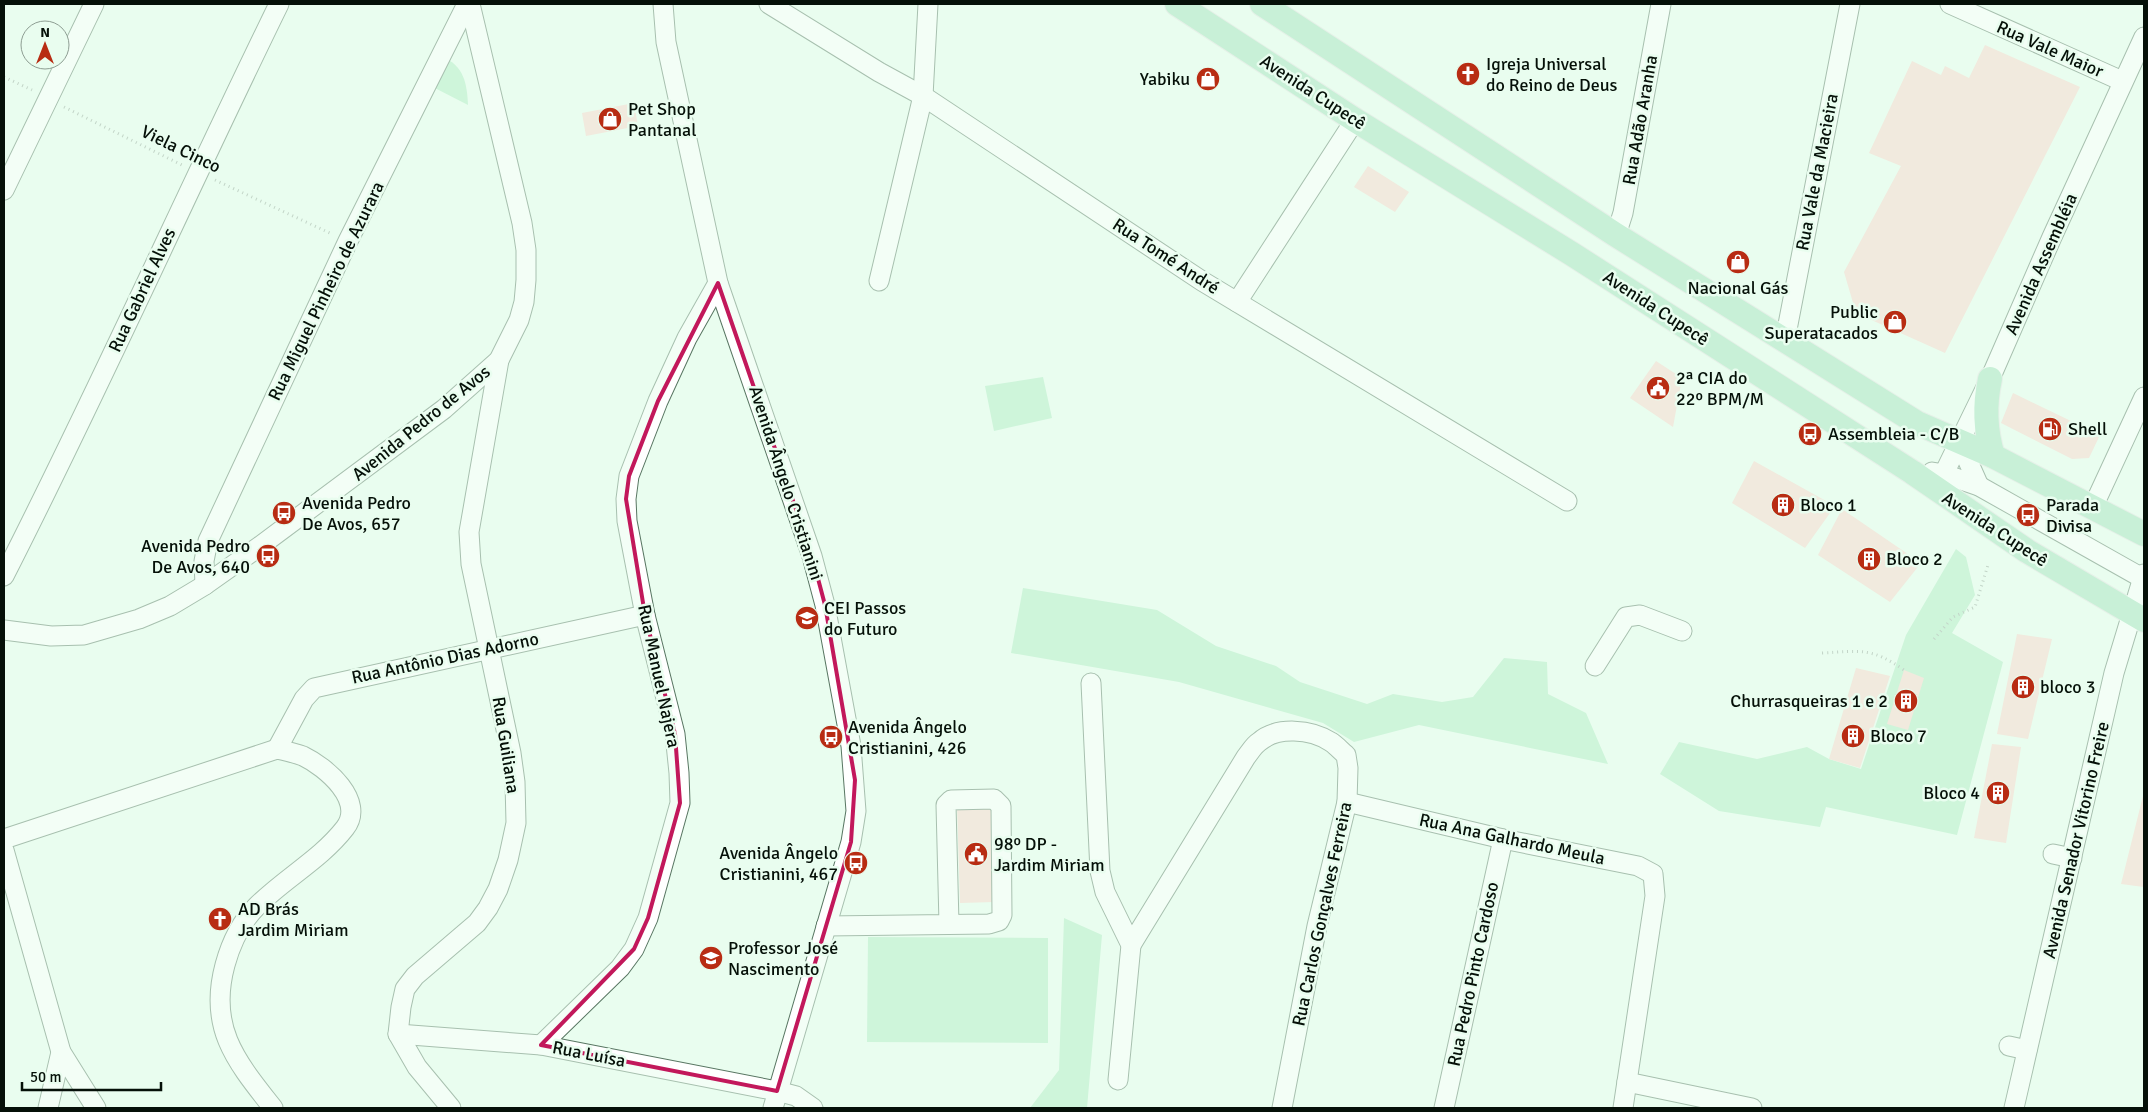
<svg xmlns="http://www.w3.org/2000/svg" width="2148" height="1112" viewBox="0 0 2148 1112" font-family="Signika,sans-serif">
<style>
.green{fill:#adeac2}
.building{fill:#fad2c9}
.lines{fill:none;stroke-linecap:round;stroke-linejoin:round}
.minor-casing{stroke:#587662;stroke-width:21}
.major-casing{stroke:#e1e2e1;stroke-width:26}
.path{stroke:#95a59a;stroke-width:3;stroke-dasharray:1 4;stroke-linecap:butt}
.minor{stroke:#fff;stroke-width:19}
.major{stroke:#a0e0ba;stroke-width:24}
.marked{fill:none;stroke:#c2185b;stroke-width:4;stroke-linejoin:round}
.labels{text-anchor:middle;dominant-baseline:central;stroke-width:5;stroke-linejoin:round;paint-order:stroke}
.street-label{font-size:18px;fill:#051008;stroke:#e9fdef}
.poi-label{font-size:18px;fill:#051008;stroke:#e9fdef;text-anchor:start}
</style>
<rect width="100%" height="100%" fill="#e9fdef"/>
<!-- green -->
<g class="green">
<path d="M442 57C464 65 467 84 468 105L427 84Z"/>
<path d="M1043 377 1052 418 994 431 985 386Z"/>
<path d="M1956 549 1966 557 1975 595 1952 633 2003 662 1957 835 1826 807 1820 827 1719 811 1660 774 1679 742 1757 759 1807 747 1829 759 1861 769 1906 635Z"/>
<path d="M1023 588 1157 610 1216 646 1276 666 1300 682 1367 704 1393 694 1442 702 1473 697 1504 658 1547 662 1548 694 1586 713 1608 764 1419 725 1354 742 1323 723 1179 682 1011 653Z"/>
<path d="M1064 918 1102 935 1087 1108H1030L1059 1070Z"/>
<path d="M868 937 1048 938V1043L867 1042Z"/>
</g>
<!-- building -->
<g class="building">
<path d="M1985 45 2080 87 1945 353 1856 313 1844 272 1901 166 1869 153 1912 61 1941 75 1945 66 1969 78Z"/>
<path d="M634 103 638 126 586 136 582 113Z"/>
<path d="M1368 166 1409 192 1395 212 1354 187Z"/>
<path d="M1656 361 1682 378 1673 427 1630 398Z"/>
<path d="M2013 393 2100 435 2089 458 2072 459 2001 423Z"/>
<path d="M1754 461 1835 506 1805 548 1732 503Z"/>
<path d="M1842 509 1921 563 1890 602 1818 555Z"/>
<path d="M2017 634 2052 639 2028 739 1997 734Z"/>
<path d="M1856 668 1890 676 1860 768 1829 759Z"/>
<path d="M1904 670 1924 678 1908 730 1887 724Z"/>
<path d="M1992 744 2021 747 2006 843 1974 838Z"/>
<path d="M2144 792V887L2121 884Z"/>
<path d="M993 804 995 902 960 903 957 805Z"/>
</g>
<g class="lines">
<!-- minor casing -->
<g class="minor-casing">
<g id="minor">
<path d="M663 4 666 42 718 283 812 556 825 605 851 746 856 811 851 842 773 1108"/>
<path d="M769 4 879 72 923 96 1202 281 1567 501"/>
<path d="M1950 4 2122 81"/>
<path d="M4 190 94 4"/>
<path d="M1616 235 1623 213 1661 4"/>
<path d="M879 281 923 96 928 4"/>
<path d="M1237 302 1355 120"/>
<path d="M1785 340 1850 4"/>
<path d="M1960 443 1979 486"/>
<path d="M1932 472 1944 474 1979 486 2144 579"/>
<path d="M1936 490 1990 379 2052 237 2144 37"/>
<path d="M2093 507 2144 397"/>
<path d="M4 576C100 388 186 194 279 4"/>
<path d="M205 585 204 561 208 541 348 241 467 4"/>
<path d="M4 630 51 636 84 635 139 619 170 606 205 585 260 546 444 409 499 360 519 320 524 302 526 280V250L522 223 470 4"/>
<path d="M1595 666 1626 617 1640 615 1682 631"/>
<path d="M1091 683 1100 871 1105 892 1131 945 1118 1080"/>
<path d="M277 749 304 699 314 688 645 615"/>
<path d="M1347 802 1503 839 1638 866 1653 874 1655 896 1623 1108"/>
<path d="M4 839 277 749C286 751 295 753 303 756 326 767 366 801 345 828 321 859 285 878 257 906 241 922 231 943 225 965 208 1028 236 1061 273 1108"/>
<path d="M4 850 61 1052 96 1108"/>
<path d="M2053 854 2072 858"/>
<path d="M826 926 989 924 999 921 1002 915 1001 806 994 799 951 800 946 805 949 924"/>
<path d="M1131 945 1246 757C1250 752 1254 745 1259 742 1277 726 1311 729 1331 742 1336 745 1341 751 1346 755L1348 768 1347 802 1317 926 1282 1108"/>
<path d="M398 1034 541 1045 777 1091 796 1096 813 1108"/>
<path d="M541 1045 620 968 634 949 648 918 680 803 679 773 675 734 645 615 627 521 626 499 629 476 658 401 687 338 718 283"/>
<path d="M2009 1046 2027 1050"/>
<path d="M1627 1082 1752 1108"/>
<path d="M48 1108 61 1052"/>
<path d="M451 1108 417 1067 398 1034 401 1007 405 989 415 976 477 923 488 908 498 889 508 860 516 823 515 782 511 753 471 564 469 532 499 360"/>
<path d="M1444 1108 1503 839"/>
<path d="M2014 1108 2114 673 2144 574"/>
</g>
</g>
<!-- major casing -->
<g class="major-casing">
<g id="major">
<path d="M1177 4 1355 120 1572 254 1912 472 2027 551 2144 620"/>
<path d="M1262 4 1616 235 1917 423 1993 456 2144 534"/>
<path d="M1990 379C1984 406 1985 430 1993 456"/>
</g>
</g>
<!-- path -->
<g class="path">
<path d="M4 77 32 90"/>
<path d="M64 107 182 165"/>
<path d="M215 180 332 234"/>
<path d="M1934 639 1953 617 1975 607 1988 565"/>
<path d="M1822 653C1861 651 1871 647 1904 670"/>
</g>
<!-- minor -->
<use href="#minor" class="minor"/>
<!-- major -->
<use href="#major" class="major"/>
</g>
<!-- marked area -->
<path d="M0 0H2148V1112H0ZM718 283 812 556 825 605 855 780 851 842 777 1091 541 1045 634 949 648 918 680 803 675 734 645 615 626 499 629 476 658 401Z" fill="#e9fdef" fill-opacity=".55" fill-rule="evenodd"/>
<path class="marked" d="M718 283 812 556 825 605 855 780 851 842 777 1091 541 1045 634 949 648 918 680 803 675 734 645 615 626 499 629 476 658 401Z"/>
<!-- icons -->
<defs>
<g id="church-disc" transform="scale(1.25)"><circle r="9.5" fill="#b82c13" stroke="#e9fdef"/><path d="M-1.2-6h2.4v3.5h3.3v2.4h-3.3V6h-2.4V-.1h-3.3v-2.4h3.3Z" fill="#fff"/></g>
<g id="shop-disc" transform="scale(1.25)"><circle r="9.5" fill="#b82c13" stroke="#e9fdef"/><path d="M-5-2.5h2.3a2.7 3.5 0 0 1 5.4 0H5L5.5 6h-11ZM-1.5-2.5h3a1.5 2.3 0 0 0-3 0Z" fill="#fff"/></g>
<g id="civic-disc" transform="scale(1.25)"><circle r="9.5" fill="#b82c13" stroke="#e9fdef"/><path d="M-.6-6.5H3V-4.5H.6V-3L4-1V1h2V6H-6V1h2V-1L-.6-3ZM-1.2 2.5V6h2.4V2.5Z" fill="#fff"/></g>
<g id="fuel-disc" transform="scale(1.25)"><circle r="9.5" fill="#b82c13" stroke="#e9fdef"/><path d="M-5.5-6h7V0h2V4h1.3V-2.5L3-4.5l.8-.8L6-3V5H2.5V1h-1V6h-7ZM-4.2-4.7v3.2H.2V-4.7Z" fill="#fff"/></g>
<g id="bus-disc" transform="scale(1.25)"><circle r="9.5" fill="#b82c13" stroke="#e9fdef"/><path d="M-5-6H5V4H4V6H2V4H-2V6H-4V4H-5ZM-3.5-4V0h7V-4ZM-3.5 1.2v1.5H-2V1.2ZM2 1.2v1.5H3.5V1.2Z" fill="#fff"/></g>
<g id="building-disc" transform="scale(1.25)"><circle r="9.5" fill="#b82c13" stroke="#e9fdef"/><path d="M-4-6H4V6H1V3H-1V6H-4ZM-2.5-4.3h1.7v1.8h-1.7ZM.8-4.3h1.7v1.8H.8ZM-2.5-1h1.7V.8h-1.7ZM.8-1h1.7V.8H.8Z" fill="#fff"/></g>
<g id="school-disc" transform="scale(1.25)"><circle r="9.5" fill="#b82c13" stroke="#e9fdef"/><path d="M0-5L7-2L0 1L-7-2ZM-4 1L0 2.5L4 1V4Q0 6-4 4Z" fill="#fff"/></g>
</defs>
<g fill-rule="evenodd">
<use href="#church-disc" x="1468" y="74"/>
<use href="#shop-disc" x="1208" y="79"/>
<use href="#shop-disc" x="610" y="119"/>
<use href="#shop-disc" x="1738" y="262"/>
<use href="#shop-disc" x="1895" y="322"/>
<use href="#civic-disc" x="1658" y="388"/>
<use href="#fuel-disc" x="2050" y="429"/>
<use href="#bus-disc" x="1810" y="434"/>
<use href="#building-disc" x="1783" y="505"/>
<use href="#bus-disc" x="284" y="513"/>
<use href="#bus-disc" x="2028" y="515"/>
<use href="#bus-disc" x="268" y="556"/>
<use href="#building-disc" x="1869" y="559"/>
<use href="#school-disc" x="807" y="618"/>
<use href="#building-disc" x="2023" y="687"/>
<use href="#building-disc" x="1906" y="701"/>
<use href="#building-disc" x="1853" y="736"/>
<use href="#bus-disc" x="831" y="737"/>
<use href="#building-disc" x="1998" y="793"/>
<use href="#civic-disc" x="976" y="854"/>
<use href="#bus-disc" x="856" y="863"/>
<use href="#church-disc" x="220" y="919"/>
<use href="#school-disc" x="711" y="958"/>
</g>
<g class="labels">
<!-- street labels -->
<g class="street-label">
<text transform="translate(2050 49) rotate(24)">Rua Vale Maior</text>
<text transform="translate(1313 92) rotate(33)">Avenida Cupecê</text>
<text transform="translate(1640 120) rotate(-80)">Rua Adão Aranha</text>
<text transform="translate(181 149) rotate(26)">Viela Cinco</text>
<text transform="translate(1817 172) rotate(-79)">Rua Vale da Macieira</text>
<text transform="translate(1166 256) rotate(33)">Rua Tomé André</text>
<text transform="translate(2041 264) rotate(-66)">Avenida Assembléia</text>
<text transform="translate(142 290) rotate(-65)">Rua Gabriel Alves</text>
<text transform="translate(326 291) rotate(-64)">Rua Miguel Pinheiro de Azurara</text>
<text transform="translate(1656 308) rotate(33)">Avenida Cupecê</text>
<text transform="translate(421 423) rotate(-39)">Avenida Pedro de Avos</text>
<text transform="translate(786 483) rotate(72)">Avenida Ângelo Cristianini</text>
<text transform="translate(1995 529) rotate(33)">Avenida Cupecê</text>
<text transform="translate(445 658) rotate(-12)">Rua Antônio Dias Adorno</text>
<text transform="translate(659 676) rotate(78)">Rua Manuel Najera</text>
<text transform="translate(506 745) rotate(81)">Rua Guiliana</text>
<text transform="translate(1512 839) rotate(12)">Rua Ana Galhardo Meula</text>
<text transform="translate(2076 840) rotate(-77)">Avenida Senador Vitorino Freire</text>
<text transform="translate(1322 914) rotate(-78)">Rua Carlos Gonçalves Ferreira</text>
<text transform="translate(1473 974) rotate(-78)">Rua Pedro Pinto Cardoso</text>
<text transform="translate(589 1054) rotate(11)">Rua Luísa</text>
</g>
<!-- poi labels -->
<g class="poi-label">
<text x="1486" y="64">Igreja Universal<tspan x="1486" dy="21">do Reino de Deus</tspan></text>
<text x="1190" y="79" text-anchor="end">Yabiku</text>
<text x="628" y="109">Pet Shop<tspan x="628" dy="21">Pantanal</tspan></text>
<text x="1738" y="288" text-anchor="middle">Nacional Gás</text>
<text x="1878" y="312" text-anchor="end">Public<tspan x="1878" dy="21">Superatacados</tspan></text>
<text x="1676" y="378">2ª CIA do<tspan x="1676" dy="21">22º BPM/M</tspan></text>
<text x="2068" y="429">Shell</text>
<text x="1828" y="434">Assembleia - C/B</text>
<text x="302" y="503">Avenida Pedro<tspan x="302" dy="21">De Avos, 657</tspan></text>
<text x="1800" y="505">Bloco 1</text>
<text x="2046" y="505">Parada<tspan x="2046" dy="21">Divisa</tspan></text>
<text x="250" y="546" text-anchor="end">Avenida Pedro<tspan x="250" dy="21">De Avos, 640</tspan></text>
<text x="1886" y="559">Bloco 2</text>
<text x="824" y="608">CEI Passos<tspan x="824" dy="21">do Futuro</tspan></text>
<text x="2040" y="687">bloco 3</text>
<text x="1888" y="701" text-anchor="end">Churrasqueiras 1 e 2</text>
<text x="848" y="727">Avenida Ângelo<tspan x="848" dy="21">Cristianini, 426</tspan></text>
<text x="1870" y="736">Bloco 7</text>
<text x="1980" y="793" text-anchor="end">Bloco 4</text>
<text x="994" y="844">98º DP -<tspan x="994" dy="21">Jardim Miriam</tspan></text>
<text x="838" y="853" text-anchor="end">Avenida Ângelo<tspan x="838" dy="21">Cristianini, 467</tspan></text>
<text x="238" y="909">AD Brás<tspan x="238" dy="21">Jardim Miriam</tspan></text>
<text x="728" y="948">Professor José<tspan x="728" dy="21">Nascimento</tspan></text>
</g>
</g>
<!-- border -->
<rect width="2148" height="1112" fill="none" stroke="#051008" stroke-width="10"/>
<!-- north arrow -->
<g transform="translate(45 45)"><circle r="24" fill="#e9fdef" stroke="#8e9e93"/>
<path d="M0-4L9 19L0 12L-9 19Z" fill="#b82c13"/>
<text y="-8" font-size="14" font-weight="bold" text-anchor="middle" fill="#051008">N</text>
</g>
<!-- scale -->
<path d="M22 1082v8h139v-8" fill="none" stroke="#051008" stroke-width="2.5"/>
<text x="30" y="1082" font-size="15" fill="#051008" stroke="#e9fdef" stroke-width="4" paint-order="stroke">50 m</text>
</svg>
